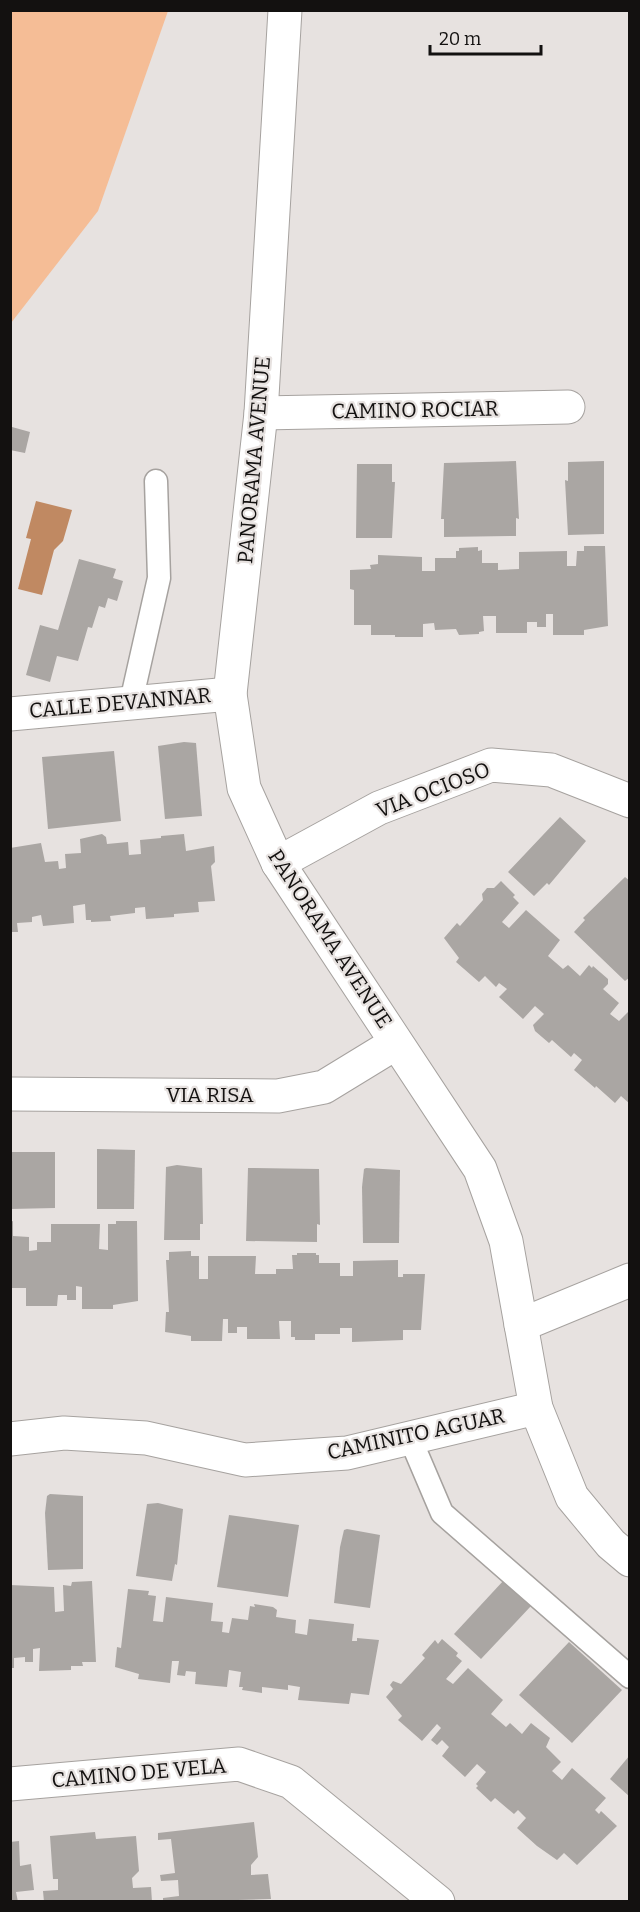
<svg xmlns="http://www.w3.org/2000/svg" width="640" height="1912" viewBox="0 0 640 1912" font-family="Bitter,serif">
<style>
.green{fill:#f5bd96}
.water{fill:#c08962}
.building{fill:#aaa6a3}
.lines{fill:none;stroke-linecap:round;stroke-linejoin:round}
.service-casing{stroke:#a6a29f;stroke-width:25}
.minor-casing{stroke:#a6a29f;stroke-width:35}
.service{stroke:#fff;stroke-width:22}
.minor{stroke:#fff;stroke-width:33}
.labels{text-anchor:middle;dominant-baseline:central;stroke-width:4.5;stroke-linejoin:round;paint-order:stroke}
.street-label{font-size:21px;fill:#131110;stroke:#e7e2e0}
</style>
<rect width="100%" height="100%" fill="#e7e2e0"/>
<!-- green -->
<path class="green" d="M11 10 168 11 98 211 11 323Z"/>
<!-- water -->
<path class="water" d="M36 501 72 510 63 541 54 550 42 595 18 589 31 539 26 538Z"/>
<!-- building -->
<g class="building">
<path d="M12 427 30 432 25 453 10 450Z"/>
<path d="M516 461 519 519 516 518V536L444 537V519H441L444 463Z"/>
<path d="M604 461V534L568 535 565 480 568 481V462Z"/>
<path d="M357 464H392V482H395L392 538H356Z"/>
<path d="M584 546H605L608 626 584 630V635H553V614H546V627H537V622H527V633H496V616H483L484 631 479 632V634L459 635 456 629 435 630 434 623 423 624V637H395V635H371V625H354V590L350 589V570L371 569 370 565 378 564V555L422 557V571H435V558H456V551H459V548L478 547V551L482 550V563H498V570L519 569V552L567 551V566H576L577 551H584Z"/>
<path d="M79 559 116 569 113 578 123 581 117 601 108 598 105 608 99 606 92 628 88 627 78 661 57 656 50 682 26 675 40 625 58 630Z"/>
<path d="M184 742 196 743 202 816 165 819 158 746Z"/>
<path d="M114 751 121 821 48 829 42 757Z"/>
<path d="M560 817 586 841 549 885 547 883 534 896 508 872Z"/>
<path d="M102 834 106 837 107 844 128 842 129 855 141 854 140 840 161 838V836L184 834 186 851 214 846 215 862 211 866 215 901 198 902 199 912 174 914V917L146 919 145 907 135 908V913L110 916 111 921 91 922V920H86L85 904 73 906 74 923 43 926 41 915 32 917V922L17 923 18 932H10V848L41 843 45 862 58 861 59 869 66 868 65 854 81 853 80 839Z"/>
<path d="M625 877 630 881V977L625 981 574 932 585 920 583 918Z"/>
<path d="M501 881 515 895 513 897 519 903 502 922 509 928 526 910 560 940 548 956 563 969 568 965 580 976 589 965 592 968 593 966 608 979V984L603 989 619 1003 610 1014 619 1021 630 1010V1104L621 1096 615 1103 596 1086 595 1088 574 1070 582 1060 574 1053 571 1057 552 1040 549 1043 535 1031 533 1025 544 1014 535 1006 523 1019 499 997 507 989 499 983 496 987 485 976 479 982 456 962 459 958 444 938 457 923 460 926 483 900 482 894 487 888H494Z"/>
<path d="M97 1149 135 1150 134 1209H97Z"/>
<path d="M10 1152H55V1208L10 1209Z"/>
<path d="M177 1165 202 1168 203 1224H200V1240H164L166 1167Z"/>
<path d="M248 1168 319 1169 320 1225 317 1224V1242L246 1241Z"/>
<path d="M366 1168 400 1170 399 1243H363L362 1187 364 1169Z"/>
<path d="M13 1221V1236L29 1237V1251L37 1250V1242H51V1224H100L99 1249 108 1250V1224H116V1221H137L138 1301 113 1305V1309H82V1287L76 1286V1300H67V1295H58L57 1306H26V1288H10V1222Z"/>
<path d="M191 1251V1256H199V1279H208V1256H256L255 1274H276V1269H293L292 1255H297V1253H316V1255H319V1263H340V1276H353V1261L398 1260V1277H403V1274H425L421 1330H403V1340L352 1342V1328H340V1334H315V1340H295V1337H291V1321H279L280 1339H247V1327H237V1333H228V1319H223L222 1341H191V1336L165 1332 166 1312H169L166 1260H169V1252Z"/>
<path d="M50 1494 83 1496V1569L48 1570 45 1513 47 1496Z"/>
<path d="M158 1503 183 1509 177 1565 175 1564 172 1581 136 1576 147 1504Z"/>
<path d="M229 1515 299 1525 288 1597 217 1587Z"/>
<path d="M347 1529 380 1535 370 1608 334 1603 340 1547 344 1530Z"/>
<path d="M504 1580 531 1606 481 1659 454 1634Z"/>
<path d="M92 1581 96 1662H82L83 1666H71V1670L39 1671 40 1648 33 1649V1662H25V1657L14 1658V1668H10V1585L54 1587 55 1612 64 1611 63 1585 71 1586 72 1582Z"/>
<path d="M128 1589 149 1591 148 1595 156 1596 153 1621 163 1622 166 1597 213 1603 211 1621 223 1622 222 1632 229 1633 232 1618 248 1620 250 1606 255 1607 254 1604 273 1607 277 1610 276 1617 296 1620 295 1633 307 1635 309 1619 354 1624 352 1641H357V1638L379 1640 369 1695 351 1693 349 1704 298 1700 300 1687 288 1685V1690L262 1687V1693L242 1690 243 1687H239L241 1672 229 1670 227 1687 195 1684 196 1672 186 1671 185 1676 177 1675 179 1661H172L170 1683 138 1679 139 1674 115 1667 117 1647 121 1648Z"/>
<path d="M442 1639 458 1653 456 1656 462 1661 446 1679 453 1684 468 1668 503 1700 491 1714 506 1727 510 1723 522 1734 531 1723 550 1738 546 1747 561 1762 552 1771 562 1780 572 1768 606 1798 595 1810 599 1814 601 1811 617 1826 577 1865 564 1853 557 1860 537 1846 517 1828 526 1818 518 1810 514 1814 495 1798 491 1802 476 1788 478 1786 476 1784 486 1772 477 1764 465 1777 442 1756 449 1747 442 1740 437 1745 431 1740 441 1728 437 1724 422 1741 398 1720 402 1716 386 1697 393 1689 390 1685 393 1681 401 1684 425 1658 422 1655 435 1640 438 1644Z"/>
<path d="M569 1642 622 1690 572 1743 519 1695Z"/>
<path d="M630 1755V1797L610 1779Z"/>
<path d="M254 1822 258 1857 251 1865V1875L268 1874 271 1899 163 1902V1898L179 1896 178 1880 161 1881 160 1875 175 1873 171 1839 158 1840V1833Z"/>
<path d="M95 1832 96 1839 136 1836 139 1871 132 1878 133 1888 151 1887 152 1902H44L43 1891 58 1890V1879H53L50 1836Z"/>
<path d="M19 1841 20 1866 31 1864 34 1890 16 1892 18 1902H10V1842Z"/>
</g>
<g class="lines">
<!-- service casing -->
<g class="service-casing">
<g id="service">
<path d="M131 702 159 578 156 481"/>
<path d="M410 1438 442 1513 630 1677"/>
</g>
</g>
<!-- minor casing -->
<g class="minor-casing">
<g id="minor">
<path d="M285 10 261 413 230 694 244 788 278 863 480 1169 506 1241 536 1408 572 1497 611 1544 630 1560"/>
<path d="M261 413 568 407"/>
<path d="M10 714 230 694"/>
<path d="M278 863 379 808 491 765 551 770 630 801"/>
<path d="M10 1094 278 1096 324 1087 396 1043"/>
<path d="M521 1325 630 1280"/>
<path d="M10 1439 64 1433 146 1438 245 1460 347 1453 536 1408"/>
<path d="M10 1784 239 1764 291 1782 438 1902"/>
</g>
</g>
<!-- service -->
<use href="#service" class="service"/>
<!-- minor -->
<use href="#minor" class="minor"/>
</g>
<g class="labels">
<!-- street labels -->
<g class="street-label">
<text transform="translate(415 410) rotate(-1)">CAMINO ROCIAR</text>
<text transform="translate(254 460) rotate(-85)">PANORAMA AVENUE</text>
<text transform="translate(120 703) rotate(-5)">CALLE DEVANNAR</text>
<text transform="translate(433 790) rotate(-21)">VIA OCIOSO</text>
<text transform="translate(330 939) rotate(57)">PANORAMA AVENUE</text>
<text x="210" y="1095">VIA RISA</text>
<text transform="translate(416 1434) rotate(-12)">CAMINITO AGUAR</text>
<text transform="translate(139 1773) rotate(-5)">CAMINO DE VELA</text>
</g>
</g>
<!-- border -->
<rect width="640" height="1912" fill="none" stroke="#131110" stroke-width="24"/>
<!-- scale -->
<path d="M430 45v9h111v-9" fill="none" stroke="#131110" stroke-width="3"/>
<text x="439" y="45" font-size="18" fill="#131110" stroke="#e7e2e0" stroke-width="4.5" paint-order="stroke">20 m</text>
</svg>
